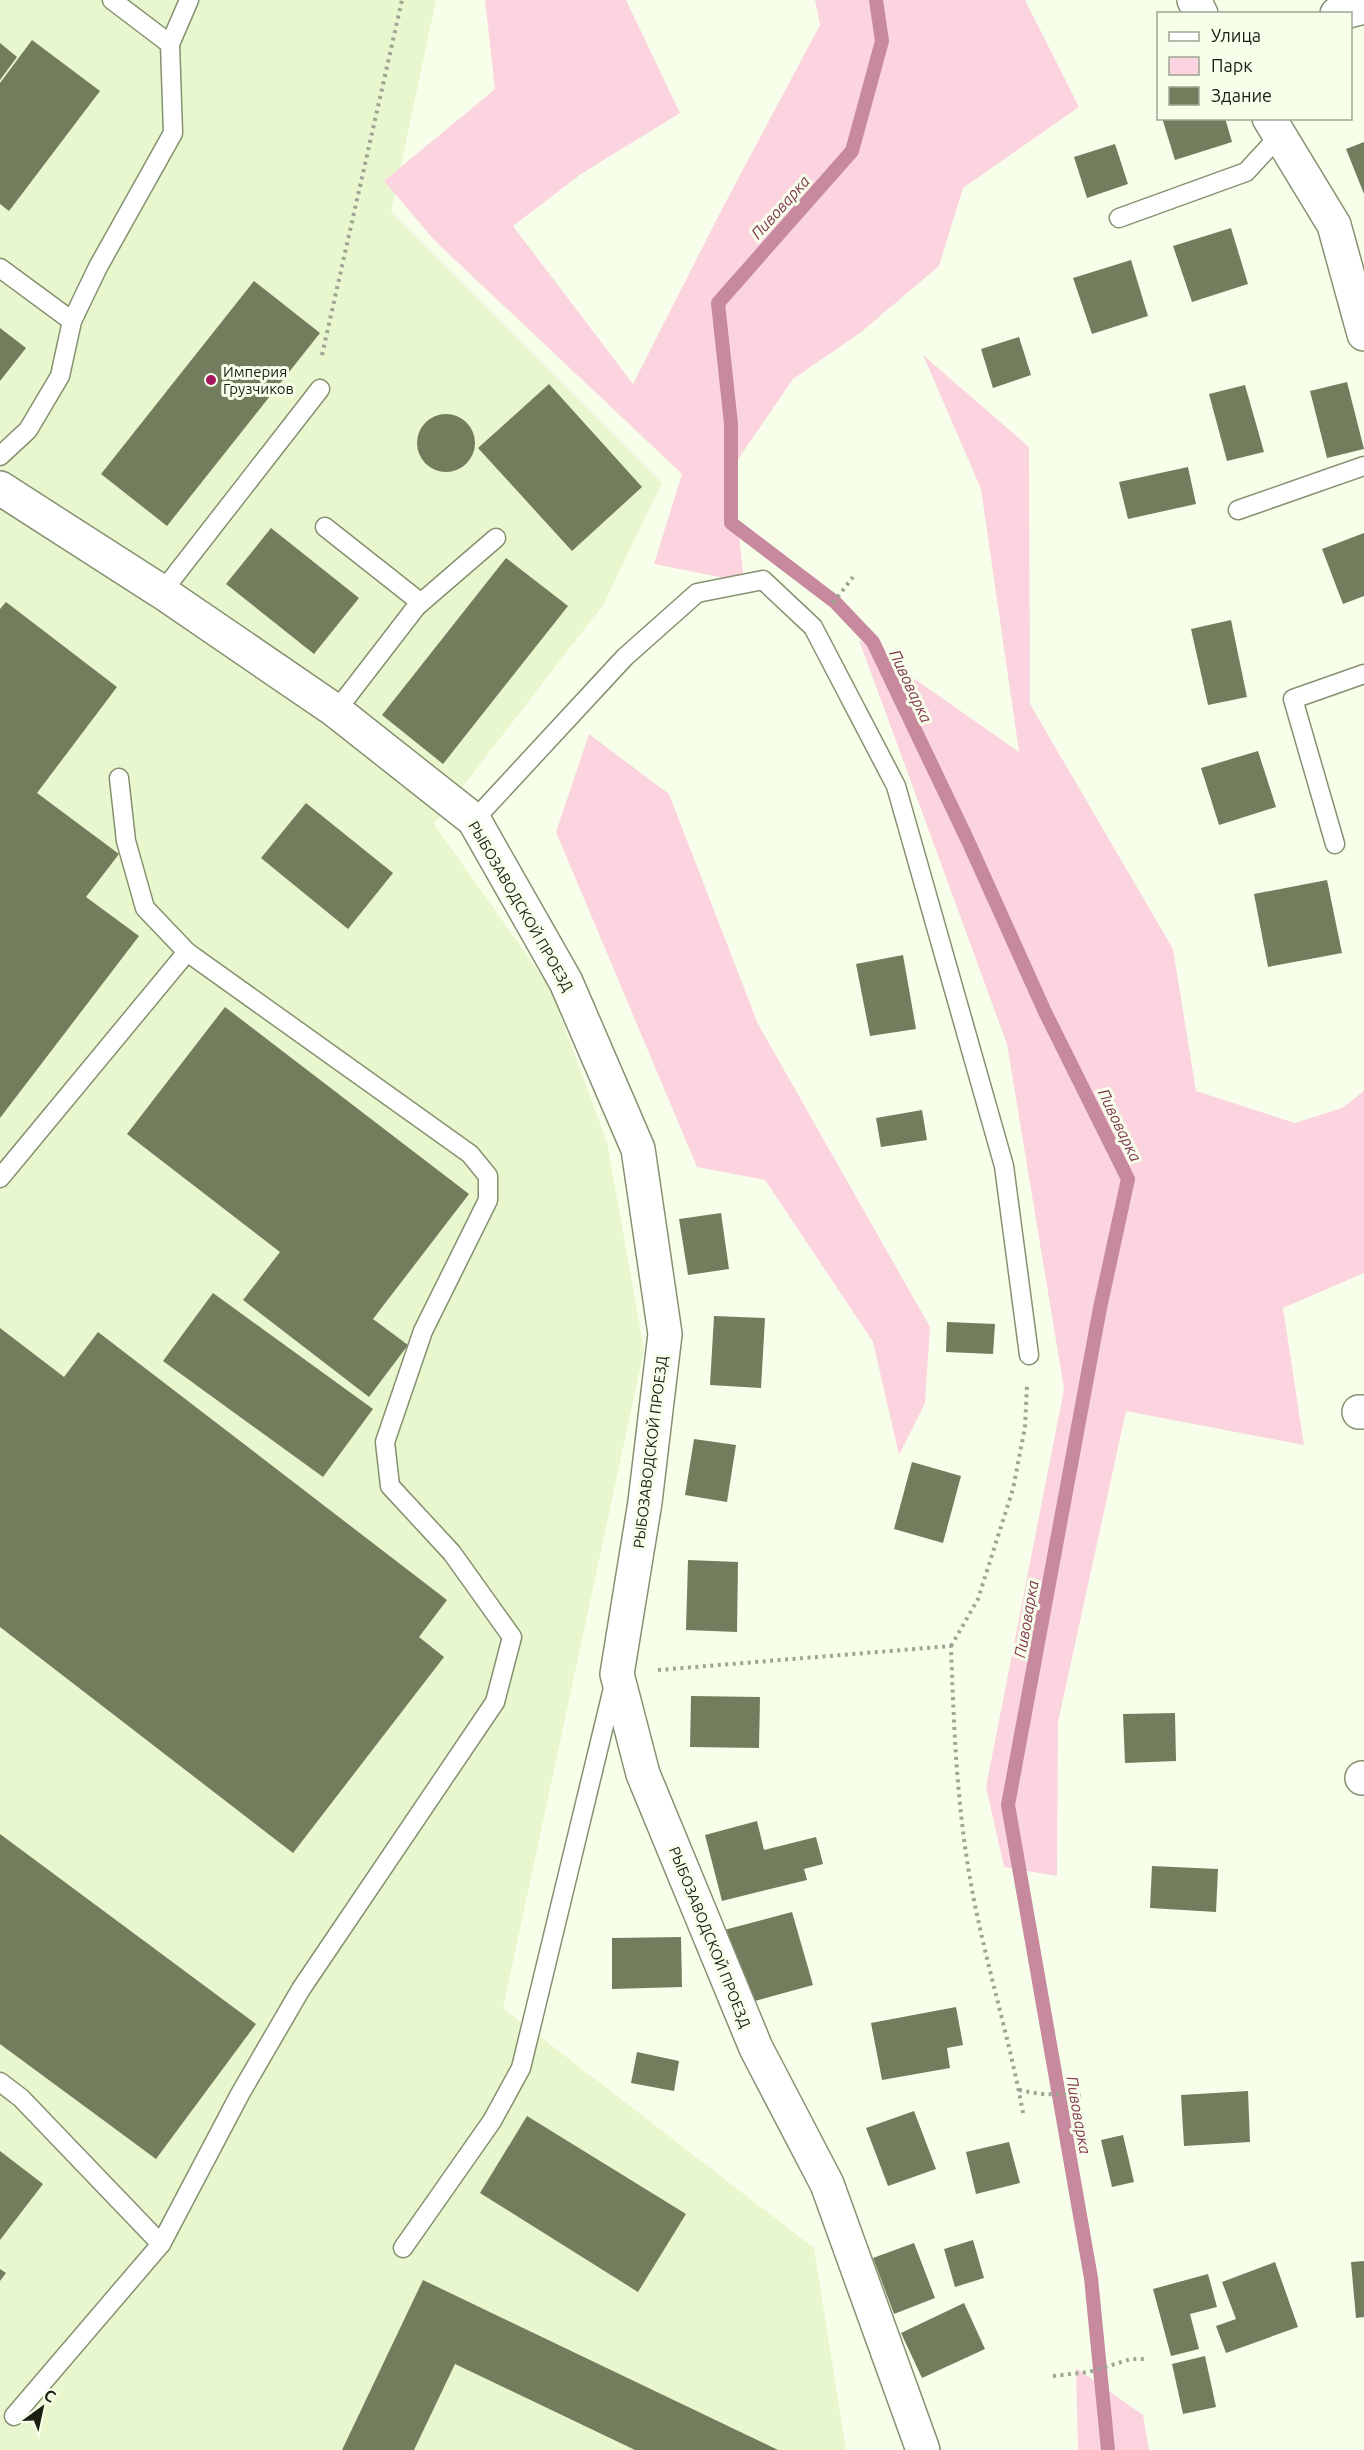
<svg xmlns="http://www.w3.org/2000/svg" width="1364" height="2450" viewBox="0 0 1364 2450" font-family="Ubuntu,sans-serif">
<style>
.built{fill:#e8f7cd}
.green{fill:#fbd4e0}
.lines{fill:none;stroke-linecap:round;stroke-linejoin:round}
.stream{stroke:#c7899d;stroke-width:14}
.building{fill:#727d5e}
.service-casing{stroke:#859170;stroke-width:21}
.minor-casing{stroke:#859170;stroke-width:36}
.path{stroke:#9ea593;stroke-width:4;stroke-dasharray:3 4.5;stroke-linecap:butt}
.service{stroke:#fff;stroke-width:18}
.minor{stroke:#fff;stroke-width:33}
.poi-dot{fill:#a3165c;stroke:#f7ffea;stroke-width:2}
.labels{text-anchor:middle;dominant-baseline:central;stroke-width:6;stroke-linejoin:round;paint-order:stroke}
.poi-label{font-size:15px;fill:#1b2013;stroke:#f7ffea;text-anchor:start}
.street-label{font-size:15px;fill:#1b2013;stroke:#f7ffea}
.water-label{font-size:16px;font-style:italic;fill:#843855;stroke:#f7ffea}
</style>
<rect width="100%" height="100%" fill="#f7ffea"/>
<!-- built -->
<path class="built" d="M0 0H436L391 212 662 483 603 605 434 824 550 988 607 1142 644 1350 503 2008 814 2248 846 2450H0Z"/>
<!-- green -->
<g class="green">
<path d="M485 0H626L680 113 581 174 513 226 633 384 723 207 820 25 815 0H1025L1079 107 963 188 939 266 860 333 793 379 732 468 744 582 654 564 682 474 435 241 384 181 495 89Z"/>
<path d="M923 355 1029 447 1030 704 1173 949 1196 1091 1295 1123 1342 1108 1364 1091V1273L1283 1308 1304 1445 1126 1411 1058 1722 1057 1876 1004 1867 986 1787 1064 1389 1007 1044 859 640 1019 752 981 489Z"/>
<path d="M589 734 669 794 758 1024 930 1327 925 1403 899 1455 873 1342 765 1180 697 1167 556 832Z"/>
<path d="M1076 2368 1143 2415 1149 2450H1078Z"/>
</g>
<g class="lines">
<!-- stream -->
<path class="stream" d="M876 0 882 41 852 151 718 303 731 424V523L835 602 873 642 968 841 1045 1012 1128 1179 1100 1308 1008 1805 1091 2278 1108 2450"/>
</g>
<!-- building -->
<g class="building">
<path d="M32 40 100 91 9 211 0 204V83Z"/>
<path d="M0 43 17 57 0 80Z"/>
<path d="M1162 118H1225L1232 142 1175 160Z"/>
<path d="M1364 142V194L1346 149Z"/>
<path d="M1115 144 1128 184 1087 198 1074 157Z"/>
<path d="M1231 228 1248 284 1192 302 1173 246Z"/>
<path d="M1131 260 1148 316 1092 334 1073 278Z"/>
<path d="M254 281 320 333 167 526 101 474Z"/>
<path d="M0 328 26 348 0 381Z"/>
<path d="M1019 337 1031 375 993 388 981 349Z"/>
<path d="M1347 382 1364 449 1327 458 1310 391Z"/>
<path d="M549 384 642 487 572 551 478 448Z"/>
<path d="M1245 385 1264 452 1227 461 1209 394Z"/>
<circle cx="446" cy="443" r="29"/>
<path d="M1188 467 1196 504 1128 519 1119 482Z"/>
<path d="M271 528 359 598 314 654 226 584Z"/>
<path d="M1364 533V596L1343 604 1322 549Z"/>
<path d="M506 558 568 606 443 764 382 715Z"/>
<path d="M6 602 117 687 37 793 119 854 86 897 139 936 0 1118V609Z"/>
<path d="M1231 620 1247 697 1208 705 1191 629Z"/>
<path d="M1258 751 1276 807 1219 825 1201 768Z"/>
<path d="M306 803 393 873 348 929 261 858Z"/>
<path d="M1327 880 1342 953 1268 967 1254 894Z"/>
<path d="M903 955 916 1029 870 1036 856 964Z"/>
<path d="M225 1007 469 1194 373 1319 408 1345 369 1397 243 1300 280 1252 127 1134Z"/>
<path d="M922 1110 927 1140 881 1147 876 1118Z"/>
<path d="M721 1213 729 1269 688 1275 679 1219Z"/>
<path d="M213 1293 373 1409 323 1477 163 1361Z"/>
<path d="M714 1316 765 1318 761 1388 710 1385Z"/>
<path d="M947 1322 995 1324 993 1354 946 1352Z"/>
<path d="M0 1328 64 1377 98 1332 447 1600 419 1637 444 1657 293 1853 0 1627Z"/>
<path d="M694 1439 736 1445 727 1502 685 1495Z"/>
<path d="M912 1462 961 1476 943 1543 894 1529Z"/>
<path d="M688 1560 738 1562 737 1632 686 1630Z"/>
<path d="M691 1696 760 1697 759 1748 690 1747Z"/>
<path d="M1175 1713 1176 1761 1125 1763 1123 1714Z"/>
<path d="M757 1821 764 1850 816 1837 823 1864 804 1869 807 1880 722 1901 705 1835Z"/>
<path d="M0 1834 256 2024 156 2159 0 2044Z"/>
<path d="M1152 1866 1218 1869 1216 1912 1150 1908Z"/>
<path d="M792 1912 813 1985 744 2004 724 1930Z"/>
<path d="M681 1937 682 1987 612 1989V1938Z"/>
<path d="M956 2007 963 2045 947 2048 950 2068 882 2080 871 2023Z"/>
<path d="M637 2052 679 2061 674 2091 631 2083Z"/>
<path d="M1248 2091 1250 2142 1184 2146 1181 2095Z"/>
<path d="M914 2111 936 2169 888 2186 866 2128Z"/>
<path d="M527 2116 686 2214 638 2292 480 2193Z"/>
<path d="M1123 2135 1134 2182 1112 2187 1101 2140Z"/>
<path d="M1009 2142 1020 2183 976 2194 966 2152Z"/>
<path d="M0 2151 43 2184 0 2240Z"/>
<path d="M973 2240 984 2278 955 2287 944 2249Z"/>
<path d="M914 2243 935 2298 894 2314 873 2258Z"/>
<path d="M1364 2261V2317L1356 2318 1351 2262Z"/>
<path d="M1275 2262 1298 2327 1226 2353 1216 2326 1236 2319 1222 2282Z"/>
<path d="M0 2269 6 2273 0 2281Z"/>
<path d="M1208 2274 1217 2307 1190 2314 1199 2349 1171 2356 1153 2289Z"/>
<path d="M423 2280 778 2450H635L455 2364 414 2450H342Z"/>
<path d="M964 2303 985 2349 922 2378 901 2333Z"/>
<path d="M1205 2356 1216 2407 1183 2414 1172 2364Z"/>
</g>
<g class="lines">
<!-- service casing -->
<g class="service-casing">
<g id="service">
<path d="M112 0 170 44"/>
<path d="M1119 218 1246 172 1280 135"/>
<path d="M0 268 72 321"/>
<path d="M0 456 28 430 60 376 72 321 98 267 173 133 170 44 189 0"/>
<path d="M1238 510 1364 466"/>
<path d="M325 527 420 602 336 711"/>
<path d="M162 592 320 389"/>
<path d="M416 607 496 538"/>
<path d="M474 820 625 657 697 593 763 580 813 627 896 786 1004 1166 1029 1355"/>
<path d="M1335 844 1293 699 1364 674"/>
<path d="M0 1178 187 952"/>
<path d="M0 2082 21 2098 161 2244"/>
<path d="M403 2248 492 2121 521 2068 614 1684"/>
<path d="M14 2416 161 2244 240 2094 301 1989 495 1702 512 1637 452 1553 390 1486 385 1442 423 1331 488 1200V1176L470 1154 187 952 145 908 126 841 119 778"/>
</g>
</g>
<!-- minor casing -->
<g class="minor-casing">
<g id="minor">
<path d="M1194 0 1201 14"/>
<path d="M1337 14 1364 7"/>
<path d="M1269 118 1334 225 1364 334"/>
<path d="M0 488 162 592 336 711 474 820 566 982 638 1149 665 1334 645 1502 617 1674 643 1774 756 2048 827 2184 923 2450"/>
<path d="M1359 1412H1364"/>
<path d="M1362 1778H1364"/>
</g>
</g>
<!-- path -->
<g class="path">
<path d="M322 355 402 0"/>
<path d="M833 603 853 577"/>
<path d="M951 1646 978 1599 1013 1489 1025 1427 1027 1385"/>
<path d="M658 1670 951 1646C954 1733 957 1814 974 1900 988 1971 1010 2041 1023 2113"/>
<path d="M1019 2090 1040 2094 1081 2095"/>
<path d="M1053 2376 1089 2372 1131 2359H1147"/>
</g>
<!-- service -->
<use href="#service" class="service"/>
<!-- minor -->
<use href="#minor" class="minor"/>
</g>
<!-- markers -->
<circle class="poi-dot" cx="211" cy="380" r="6"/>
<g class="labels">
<!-- poi labels -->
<g class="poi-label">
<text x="223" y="371">Империя<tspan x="223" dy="17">Грузчиков</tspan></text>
</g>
<!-- street labels -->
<g class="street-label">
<text transform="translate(521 906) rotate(60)">РЫБОЗАВОДСКОЙ ПРОЕЗД</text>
<text transform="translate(650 1452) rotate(-83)">РЫБОЗАВОДСКОЙ ПРОЕЗД</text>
<text transform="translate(710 1937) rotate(68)">РЫБОЗАВОДСКОЙ ПРОЕЗД</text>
</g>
<!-- water labels -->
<g class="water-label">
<text transform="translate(780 207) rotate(-48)">Пивоварка</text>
<text transform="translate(911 686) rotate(65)">Пивоварка</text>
<text transform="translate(1120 1125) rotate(64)">Пивоварка</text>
<text transform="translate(1026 1619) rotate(-80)">Пивоварка</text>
<text transform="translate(1079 2115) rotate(80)">Пивоварка</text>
</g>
</g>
<!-- legend -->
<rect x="1157" y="12" width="195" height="108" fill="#f7ffea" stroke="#9fa694" stroke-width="1.5"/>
<rect x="1169" y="32" width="30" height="9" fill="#ffffff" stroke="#9fa694" stroke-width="1.5"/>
<text x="1211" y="42" font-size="18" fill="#1b2013">Улица</text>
<rect x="1169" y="57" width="30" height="18" fill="#fbd4e0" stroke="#9fa694" stroke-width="1.5"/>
<text x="1211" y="72" font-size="18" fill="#1b2013">Парк</text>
<rect x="1169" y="87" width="30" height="18" fill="#727d5e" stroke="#9fa694" stroke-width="1.5"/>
<text x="1211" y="102" font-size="18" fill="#1b2013">Здание</text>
<!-- north arrow -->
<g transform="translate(42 2408) rotate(33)" stroke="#f7ffea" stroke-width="4.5" paint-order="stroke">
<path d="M0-4.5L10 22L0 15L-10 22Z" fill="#1b2013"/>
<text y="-9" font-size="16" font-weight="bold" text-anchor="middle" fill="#1b2013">С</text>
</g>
</svg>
